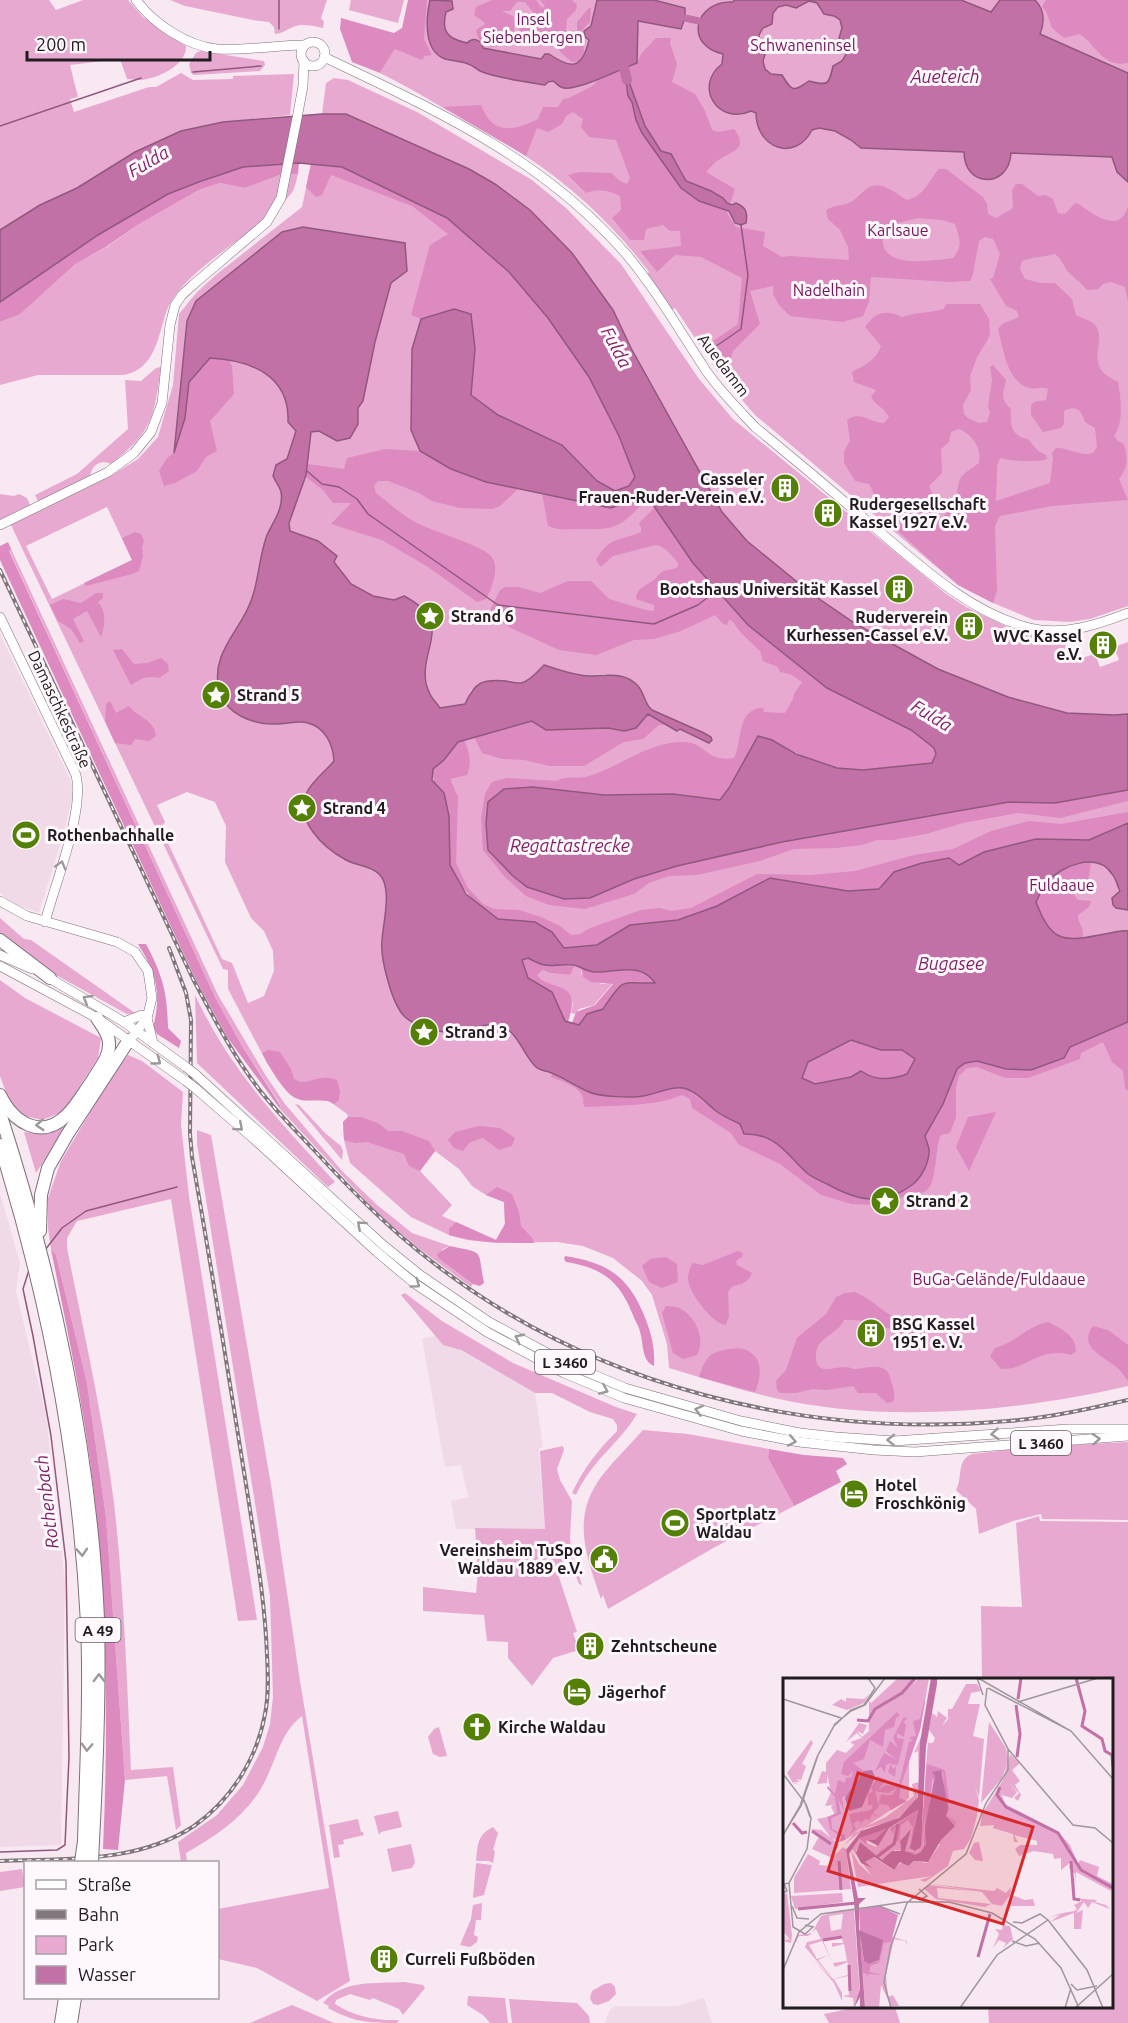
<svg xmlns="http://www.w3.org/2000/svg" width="1128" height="2023" viewBox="0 0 1128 2023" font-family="Ubuntu,sans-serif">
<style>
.built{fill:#f0dae7}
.green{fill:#e8a9d0;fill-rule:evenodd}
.forest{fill:#dc8abf;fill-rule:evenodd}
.water{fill:#c171a5;stroke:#91587d;stroke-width:1.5;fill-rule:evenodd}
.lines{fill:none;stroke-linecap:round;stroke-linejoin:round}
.stream{stroke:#91587d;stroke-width:1.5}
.canal{stroke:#c171a5;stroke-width:7}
.river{stroke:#c171a5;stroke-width:10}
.secondary-casing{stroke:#7e7179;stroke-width:10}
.primary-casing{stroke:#7e7179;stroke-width:10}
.highway-casing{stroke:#7e7179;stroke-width:14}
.secondary{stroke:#fff;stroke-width:9}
.primary{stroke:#fff;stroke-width:9}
.highway{stroke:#fff;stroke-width:12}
.rail-casing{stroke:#80767c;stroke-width:4}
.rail{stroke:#fef8fc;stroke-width:1.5;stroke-dasharray:4.5;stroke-linecap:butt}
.primary-bridge-casing{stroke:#7e7179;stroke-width:10;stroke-linecap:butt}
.highway-bridge-casing{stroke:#7e7179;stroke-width:14;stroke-linecap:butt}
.primary-bridge{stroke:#fff;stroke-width:9}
.highway-bridge{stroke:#fff;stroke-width:12}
.oneway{stroke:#9b999a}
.labels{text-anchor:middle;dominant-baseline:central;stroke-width:6;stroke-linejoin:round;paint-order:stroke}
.shield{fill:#fef8fc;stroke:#635e61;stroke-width:1.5}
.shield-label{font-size:15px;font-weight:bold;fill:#211c1f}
.park-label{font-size:16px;fill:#75155c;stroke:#fef8fc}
.street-label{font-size:16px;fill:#211c1f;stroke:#fef8fc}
.poi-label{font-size:16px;font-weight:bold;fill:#211c1f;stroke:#fef8fc;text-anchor:start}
.water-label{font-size:18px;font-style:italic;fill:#7e1e63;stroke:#fef8fc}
.inset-river{fill:none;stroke:#c171a5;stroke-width:3}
.inset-road{fill:none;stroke:#a1969d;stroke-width:1.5}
.view{fill:#d62828;fill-opacity:0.15;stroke:#d62828;stroke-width:3}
.inset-edge{fill:none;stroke:#211c1f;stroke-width:3}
</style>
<rect width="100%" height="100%" fill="#f7e8f1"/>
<!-- built -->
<g class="built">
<path d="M0 634 71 781 73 796 65 828 39 913 15 904 0 893Z"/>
<path d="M0 1193 20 1263 16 1292 46 1415 65 1583 61 1845 0 1847Z"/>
<path d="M435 1336 535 1393 543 1447 539 1448 545 1529H456L451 1501 468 1497 461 1465 445 1467 422 1339Z"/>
<path d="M704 1998 712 2023H605L609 2011 615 2006H677Z"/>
</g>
<!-- green -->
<g class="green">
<path d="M0 0H49L56 10 83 0H128L143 17 186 46C187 64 162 76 147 79 141 81 133 79 127 79L120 59 70 65 78 97 70 99 74 112 149 87H156L181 73 193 80 233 79V76L294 74 290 115 223 122 181 131 77 188 40 205 0 230Z"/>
<path d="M170 0H327L321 18 324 22 323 28C314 26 302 23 293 27 286 30 283 33 275 34L274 27 269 22 253 20 185 6Z"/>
<path d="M351 0H404L398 23 349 10Z"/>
<path d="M414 0H1128V606L1090 619 1070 622 1034 620 993 603 958 585 755 415 717 371 675 308 670 311 645 276 649 272C615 227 574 188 527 157 511 146 493 137 476 127 444 109 413 89 380 73L395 49Z"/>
<path d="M200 51 264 61 265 65 260 71 194 75 191 73 189 64 196 53Z"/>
<path d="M334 78 348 80 417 112 532 180 566 208 621 264 699 379 733 419 945 593 966 607 1018 632 1065 642 1069 658H1082L1095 654 1100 667 1119 660 1114 647 1128 642V714L1114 715 1067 713 1008 697 938 669 856 624 812 594 747 541 722 512 631 348 613 309 572 253 530 210 495 184 469 169 346 114H322L326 83Z"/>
<path d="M311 164 395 192 509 272 412 349 411 430 486 482 611 508 632 500 649 499 693 563 748 625 827 688 729 788 533 787 782 842 1009 802 1128 790V1386C1015 1412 884 1424 770 1397 736 1389 703 1378 669 1368L667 1344 652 1295 642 1281 613 1258 583 1246 557 1242 496 1243 467 1240 449 1235 411 1217 350 1163 344 1140 343 1122 348 1117 347 1114 329 1101 301 1100 290 1095 267 1063 228 989V970L223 969 10 523 109 477 138 459 158 437 173 385 179 314 197 292 217 274 302 207ZM303 227 405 243 407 271 391 283 375 342 363 400 358 408V424L311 432 306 475 289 523 290 531 318 541 337 557 334 561 351 584 373 596 394 600 433 635 425 672 429 692 440 708 465 704 471 690 491 680 522 683 533 676 544 665 583 676 605 674 643 695 647 706 652 710 688 726 677 731 669 725 643 718 608 728 499 731 458 742 444 793 450 865 482 908 597 945 678 1087 562 1077 537 1068 515 1037 500 1026 477 1027 457 1032 435 1030 381 941C385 925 391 892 382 877 374 866 360 866 349 861 325 852 294 820 306 792 312 781 325 771 335 761 333 745 326 728 308 723 300 720 286 724 276 724 253 725 225 714 219 689 211 657 235 635 247 610 259 587 258 559 267 535 273 522 284 508 281 492 280 487 275 481 273 476L287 459 296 431 288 422C289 401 280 378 261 369 251 364 238 362 228 359L175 449 187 321 196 301 282 232ZM107 507 132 560 52 599 26 546ZM187 792 215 802 226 826 225 862 251 918 264 931 273 951 274 971 264 996 248 1003 232 963 222 959 161 828 165 822 157 805ZM435 1151 459 1169 472 1186 486 1195 504 1202 505 1224 496 1240 442 1216 452 1205 420 1171Z"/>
<path d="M298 174C296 181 295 190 290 195 260 232 183 269 167 310 158 335 156 369 124 375H38L0 385V322L19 315 53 282 76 263 107 247 136 226 199 190 220 183 245 188 280 175Z"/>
<path d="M161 367C154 417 153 431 111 464 99 459 91 466 90 478L38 501 35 495 77 474 128 429 125 380 141 381 156 368Z"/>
<path d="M0 494 14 496 19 494 27 498 30 505 0 520Z"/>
<path d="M11 549 218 995 266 1076 285 1104 342 1171 376 1204 412 1233 450 1246 443 1249 439 1259 473 1284 471 1287 417 1247 377 1213 281 1110 280 1104 242 1046 215 997 9 550Z"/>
<path d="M0 918 24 939 31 940 135 1013 127 1014 45 969 0 933Z"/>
<path d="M575 966 581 968V974L602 984 613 983 594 1005 579 1009 575 1014 571 1013 573 1003 536 975 543 970 549 973 570 975Z"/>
<path d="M0 980 25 998 101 1038 98 1058 63 1112 42 1120 21 1115 9 1100 0 1076Z"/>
<path d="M195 995C230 1070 280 1122 335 1182L328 1187 197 1063Z"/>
<path d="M128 1055 142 1061 183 1092 181 1125 189 1196 257 1620 238 1621 171 1199 77 1221 67 1238V1248C84 1333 103 1417 114 1503 124 1591 127 1681 131 1770L173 1767 181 1825 176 1830 167 1776 125 1780 106 1517 87 1383 56 1255 51 1249 48 1228V1198L61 1161 110 1079Z"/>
<path d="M295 1104 299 1105 325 1133 341 1146 343 1151 342 1160Z"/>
<path d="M73 1117 36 1173 24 1132C47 1135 55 1133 73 1117Z"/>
<path d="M197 1130 211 1135 272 1491 300 1681 350 1981 317 2001 257 1968 218 1959V1909L329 1888 302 1716C280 1733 277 1759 264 1783 247 1816 217 1835 186 1853L187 1862H181L178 1842 217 1815 243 1785 263 1747 270 1724 273 1697 270 1596 197 1144Z"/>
<path d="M405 1293 442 1321 513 1363 616 1407 637 1414C619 1444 591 1461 576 1495L572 1493C583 1469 598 1450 617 1431V1425L613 1419 590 1412 552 1393H535L461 1350 443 1345 401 1295Z"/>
<path d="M643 1430 688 1434 769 1449 768 1458 794 1506 715 1547 608 1609 603 1595 601 1599C585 1553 570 1514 605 1472 617 1457 631 1444 643 1430Z"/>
<path d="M1128 1442V1520L1042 1519 1041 1514 1013 1521 979 1534 976 1509 956 1490C963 1478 956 1460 972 1454L1033 1447Z"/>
<path d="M563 1446 564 1450 557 1469 560 1480 572 1501 570 1539 573 1558 582 1585 579 1584 569 1558 556 1568 577 1632 573 1633 579 1650 553 1658 532 1686 508 1658V1642L487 1641 484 1615 423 1611V1587L476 1593 478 1572 475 1528 545 1529 540 1451Z"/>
<path d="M1039 1516 1040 1521 1128 1522V2023H989L988 2007 1112 2006V1680L982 1679 981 1606 1022 1607 1016 1523Z"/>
<path d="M439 1727 447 1756 440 1757 433 1754 428 1737 434 1729Z"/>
<path d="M398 1811 402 1827 381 1832 379 1835 374 1816Z"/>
<path d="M358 1819 361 1832H363L364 1835 343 1840 344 1844 338 1845 340 1857 334 1858 329 1825Z"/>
<path d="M493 1827 498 1833 493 1850 495 1851 493 1863 489 1861H476C478 1844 477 1835 493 1827Z"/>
<path d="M411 1844 415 1862 412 1868 392 1872 387 1849Z"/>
<path d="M476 1863 492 1865 484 1895 473 1898Z"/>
<path d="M22 1869 25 1887 0 1891V1872Z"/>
<path d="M482 1903 481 1920H476L474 1935 478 1937 477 1942 470 1947 460 1945 471 1919 473 1905Z"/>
<path d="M404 1982 423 1985 425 1988 403 2015 399 2009 373 1998 370 2000 350 1994 336 2000 335 2004C353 2016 377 2021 399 2020L397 2023C369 2023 353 2022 328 2008L329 2006 323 2003C342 1979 377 1984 404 1982Z"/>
<path d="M611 1983 615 1987 616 1994 609 2001 598 2005 593 2004 590 1998 592 1991 604 1984Z"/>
<path d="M468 1996 505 1998 508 2023H490L483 2015 467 2005Z"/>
<path d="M509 1999 577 2003 589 2016 590 2023H512Z"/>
<path d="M292 2005 334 2023H250Z"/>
<path d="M863 2006 895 2007 900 2023H829L824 2014Z"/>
</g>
<!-- forest -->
<g class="forest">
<path d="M408 0H427L424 39 432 55 425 56 422 60 395 49 380 73 352 62 340 29 341 18 394 33 402 28Z"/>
<path d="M492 0H536L542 8 545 6 540 0H572L577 5 576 10 567 19 566 31 560 37 542 38 534 31 524 36 521 45H518C520 35 518 24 525 18L547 21V20L535 15 525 2H517L510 11H502L513 16C523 49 479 58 476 30L485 24 484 22 474 15 476 7Z"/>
<path d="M1046 0H1128V63C1101 68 1097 44 1079 34L1064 38 1052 28 1046 11 1042 7Z"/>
<path d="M590 7 591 9 590 22 582 30 584 52 579 61 572 62 560 52 558 48 577 34V22Z"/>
<path d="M656 38H671L670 43 677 64 672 82 695 94 705 111 712 130 718 132 734 129C750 150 731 151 717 161 713 164 710 168 706 172L735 189 727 213 736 227 765 232 763 246 782 257 790 256 849 260 848 247 840 230 828 219 826 210C834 205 841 206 849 203 854 201 860 194 864 191 880 177 892 192 907 200 926 195 927 182 939 169H946L983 197 987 204 988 214 996 218 1013 208 1012 190 1016 184H1022L1038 196 1046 195 1053 199 1058 213 1065 214 1075 203 1079 204C1093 215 1121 235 1128 206V302L1125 287 1111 282 1103 284 1098 289 1087 290C1081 281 1072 278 1066 269 1062 262 1061 259 1055 254 1044 257 1032 257 1022 261L1020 269 1025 279 1041 283H1055L1072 299 1076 315C1081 318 1089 320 1093 323 1108 336 1089 357 1103 372 1106 376 1113 379 1118 382 1121 399 1124 422 1114 436L1118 441 1124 444C1128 458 1128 467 1119 479L1128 500 1052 506 1000 516 995 526 997 591 993 603 958 585 891 525 893 522 915 529H936L937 521 948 512 958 508C957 498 956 482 963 475 968 470 974 467 979 463 982 448 972 434 959 429L951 432 949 442 941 449 942 473 929 486 933 495 940 499 943 511 930 520 907 517 901 508 878 502 869 484 855 481 844 463V452L850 440 847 420C859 410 871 423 884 423L889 417C884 407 876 406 871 397L876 390 854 382 852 372C864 365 877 360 881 346L865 327C876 311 886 310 902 317 916 312 930 313 944 309L946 304H980L989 319 990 334 987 341 977 357 970 376 971 390 963 405 964 414 968 418 979 423 987 422 990 413 988 406 992 380 990 367 993 365 1006 380C1003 394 1000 399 1011 409 1010 424 1011 437 1028 439L1038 451 1046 455 1047 459C1036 463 1011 461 1000 458L997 466 996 501 1050 483 1053 458 1052 453 1056 448C1069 447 1079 457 1093 453L1097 447 1095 428 1085 422C1082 411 1076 404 1064 411V424L1061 428 1043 432 1031 415V405L1034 402 1046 400 1048 389C1041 386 1036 390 1029 388 1007 382 1003 348 998 329L1002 324 1019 317 1017 311 1006 306 990 279 993 278 1000 254 993 239 985 237 979 241 973 274 970 281 950 282 871 277 869 302 863 316 843 322 790 316 779 305 773 294V286L750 291 760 324 733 351 730 360 735 382 733 384 721 374 703 348 738 324 742 278 701 257 675 255 657 272 640 251 681 246 680 231H670L663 225 646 229 644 240H630L612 218 621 210 620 196C608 190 599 188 586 193L568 175 580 172 611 173 620 181 627 184 630 178 616 140 589 137 581 127 583 119 573 112 566 116 562 124 548 132 537 128 526 156 443 107 481 105C493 136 513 131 538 119L543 107H558L563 99 569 98 594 85 598 78 637 63 641 54ZM918 218 942 220 955 224C960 239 963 246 953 258 934 260 888 269 883 244 882 237 883 232 886 226Z"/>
<path d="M284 163H299L298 174 280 175 245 188 220 183 199 190 136 226 106 247 75 264 19 315 0 322V302L98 235 168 194 243 167Z"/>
<path d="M311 164 342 167 447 218 509 272 548 318 589 377 619 436 635 477 629 486 615 491 597 481 562 445 498 415 471 395 475 349 454 309 421 319 411 315 430 245 448 234 412 206 331 175 322 195 316 197 306 187Z"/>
<path d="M210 358 228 359 232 366 234 394 210 421 217 451 206 457 197 471 175 483 164 486 159 471 167 458 175 452 185 418 189 382Z"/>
<path d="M385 449 420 451 452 469 486 482 519 488 500 506 492 509 460 508 432 501 419 493 388 481H378L374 486 376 493C389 503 403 516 417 523 434 532 478 544 490 555 501 566 492 588 486 599L477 602 428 567 382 540 331 524 351 503H333L323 490 306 477 307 464 344 469 347 458Z"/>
<path d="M542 493 611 508 632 500 647 499C621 526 619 530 581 529 569 529 560 531 548 526Z"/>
<path d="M655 507 693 563 748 625 827 688 911 730 934 748 936 754 932 763C902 766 868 774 838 768 814 763 793 752 772 740L720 800 673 794 604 795 533 787 527 887 564 899 677 866 782 842 1009 802 1055 803 1128 790V801L1060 818 1018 813 963 823 926 834 893 840H877L862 845 837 848 794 849 760 861 697 875 669 876 649 883 634 894 585 909 549 905 526 896 504 876 483 850 481 818 485 794 492 782 507 778 557 781C565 775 576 779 585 777 618 769 646 742 682 742 705 741 706 763 734 758 743 741 736 708 763 708L764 712 785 713 793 699 794 694 802 682 790 674 780 672 778 667 763 661 760 651 742 634 732 621 729 620 727 625 723 624 715 615 681 631 654 639 634 640 596 655 559 650 511 628 491 615V608L500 590 505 587H519L540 593 568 581H591L609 599 646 610 654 611V605L636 599C637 586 648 586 656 578 658 576 661 572 663 571 668 569 673 570 678 567V563C672 556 665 546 656 545L613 556 602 566H600L596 560C610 536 618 542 641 532V528L639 523Z"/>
<path d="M135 532 141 534 144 541 142 547 143 556 139 571 132 574 86 586 84 583 132 560 122 538Z"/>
<path d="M8 542 11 549 9 551 215 997 242 1046 280 1105 281 1110 227 1037 195 978 0 560V546Z"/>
<path d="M96 593H103V598L98 602C107 612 105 625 101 637L87 611 73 619 84 641 80 643 71 629 58 621 50 605 63 599 81 603Z"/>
<path d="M122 649 134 664 147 663 161 658 168 664 169 671 159 678C148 675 140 679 131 685L113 650Z"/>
<path d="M110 701 116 713 129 706C138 718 154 719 156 736L149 741 135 739 131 745 115 743 105 721 106 704Z"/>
<path d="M648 714 669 725H659L643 739 624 742 584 766H550L524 760 502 759 482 753 474 737 532 721 546 730 608 728 624 731 636 728Z"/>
<path d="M464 740C470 752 472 763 467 775L450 779 458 797 456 863 468 888 483 904 494 909 519 910 541 917 560 926 571 935 580 934 590 928 641 910 660 908 671 911 691 908 757 874 811 875 855 871 914 855 953 849 991 831 1029 821 1061 824 1128 812V823L1089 840 1036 839 984 852 959 865 949 858 922 863 894 872 879 889 848 891 770 878 717 906 678 920 630 925 597 945 564 948C538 913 535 928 500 920 482 915 458 884 451 867 445 852 452 832 449 816 445 799 431 788 433 769 442 761 454 743 464 740Z"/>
<path d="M1091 862 1089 877 1074 895 1078 900 1091 901 1089 907 1078 915C1078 925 1086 928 1082 939 1054 943 1045 926 1036 902 1051 873 1059 867 1091 862Z"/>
<path d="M138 944H146C163 976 167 992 168 1028L181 1041 179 1048 157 1034 153 1027C162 994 156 972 138 944Z"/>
<path d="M527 958 537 963 575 966 570 975 549 973 543 970 537 975C551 993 583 978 568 1022L565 1021 552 992 528 978 521 960Z"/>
<path d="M581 968C585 970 590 972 595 972 617 973 640 962 656 983L617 988 603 1009 587 1014 579 1025 572 1023 576 1012 595 1005 613 984 591 982 583 977Z"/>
<path d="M1128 1022V1091L1125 1088 1123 1071 1112 1062 1103 1042 1081 1053 1080 1059 1028 1078H1005L977 1067 967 1068 959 1076 956 1087V1117L950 1133 941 1135C934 1149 938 1182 926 1191 921 1195 917 1192 912 1193 908 1194 903 1197 899 1199L892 1196 905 1190 929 1152 925 1136 943 1104 957 1069 965 1063 977 1061 1006 1069 1064 1058 1070 1048Z"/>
<path d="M851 1040 881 1050H902L916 1058 907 1074 896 1078 851 1077 815 1084 802 1078 808 1062Z"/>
<path d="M268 1050 280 1052 291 1069 294 1079C309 1088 316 1072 337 1080L340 1091 339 1100 334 1104C323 1097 312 1102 301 1100 285 1097 269 1066 262 1053Z"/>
<path d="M552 1074 592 1094 641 1097 678 1087 687 1089 718 1113 779 1144 809 1175 865 1200H869L873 1205 852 1204 821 1195 780 1164 738 1144 731 1133 692 1108 690 1099 682 1095C654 1107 616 1105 585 1107L583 1103C587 1089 562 1081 551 1077Z"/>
<path d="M996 1112 969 1171 956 1147 968 1117Z"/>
<path d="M348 1117H361L378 1123 388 1131H402L429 1141 435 1151 420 1171 409 1166 404 1154 367 1142 355 1143 344 1140 343 1122Z"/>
<path d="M479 1126 500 1128 515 1138 512 1146 499 1150 483 1138 470 1142 463 1151 454 1148 448 1140 455 1132Z"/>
<path d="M497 1187 512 1194 519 1212 521 1226 533 1239 534 1243C505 1243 478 1243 449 1235V1229L456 1222 496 1240 505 1224 504 1202 486 1195Z"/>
<path d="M450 1246C486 1254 477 1248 484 1283L480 1286 473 1284 439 1259 437 1254Z"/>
<path d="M51 1249 56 1255 87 1383 106 1517 125 1780 118 1850 103 1849C108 1740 107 1631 97 1522 89 1430 69 1339 51 1249Z"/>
<path d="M738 1251 743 1253 742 1257 736 1261 737 1265 752 1273C748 1282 743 1284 733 1286L728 1292 729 1316 726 1325C712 1324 687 1291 688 1277 688 1273 691 1267 692 1263L703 1265Z"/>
<path d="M565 1256C610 1263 630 1278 646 1320 652 1336 655 1349 654 1366 641 1360 644 1344 640 1332 639 1326 635 1321 633 1315 619 1280 602 1268 566 1262L564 1259Z"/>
<path d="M666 1257 677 1264 678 1282 662 1288 649 1282 642 1266 650 1259Z"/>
<path d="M855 1292C867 1297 877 1306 887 1313 892 1317 895 1315 901 1316 914 1318 915 1333 913 1344L904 1348 896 1347 894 1343 893 1330 879 1325 875 1317C864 1324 856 1319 844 1320 838 1334 817 1337 816 1354 814 1378 835 1366 846 1367 849 1367 852 1369 855 1369 865 1369 879 1363 887 1371 890 1374 890 1380 892 1384 894 1391 896 1395 893 1402L887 1403 876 1393H858L853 1386 827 1390 813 1389 796 1393H780L777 1390 776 1381 786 1370 797 1338 826 1314 836 1297 845 1293Z"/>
<path d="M666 1306C671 1307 677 1306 681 1309 696 1317 706 1340 697 1355L683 1359 673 1353 662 1313Z"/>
<path d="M1048 1322C1061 1329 1076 1335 1076 1351L1071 1355C1039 1346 1025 1371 1001 1369L990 1356 995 1348C1015 1343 1027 1326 1048 1322Z"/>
<path d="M1093 1326 1108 1330 1128 1345V1381C1124 1376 1121 1370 1115 1366 1101 1355 1078 1346 1093 1326Z"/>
<path d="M729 1349C733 1349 739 1348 743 1349 764 1355 762 1377 755 1392L699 1377C706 1357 708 1353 729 1349Z"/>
<path d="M769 1449 804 1455 843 1458 847 1464 836 1471 841 1482 794 1506 768 1458Z"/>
</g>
<!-- water -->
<g class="water">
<path d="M430 0 452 1 453 9 446 12C441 32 448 39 467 43 473 37 481 39 483 48L541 59 545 54H549C571 69 582 70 589 40L585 37 584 31 591 26 597 0H654L685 8V18L681 29 638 21 637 63C622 68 573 94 561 87 558 86 556 83 553 81L548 82 545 85C527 82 496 78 480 71 476 69 473 65 468 64 461 61 452 61 445 59 423 51 426 18 430 0Z"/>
<path d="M734 0H961L991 12 1000 0H1035C1045 10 1045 21 1040 34L1128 73V182L1117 172 1112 157 1011 153C1009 189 964 188 964 152L861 148 851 140 835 131 819 128 812 130C795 163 756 148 756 113L751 111C718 126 693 86 722 64L723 54C683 45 695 0 733 2ZM809 1 817 3 824 14 834 16 840 20 842 28 839 38 845 46 846 54 842 61 833 66C829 85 828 86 809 81 793 92 792 92 782 75L771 74 765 69 763 61 766 51 760 43 759 35 763 28 772 24 773 13 778 7 786 5 796 8Z"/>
<path d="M628 79 645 126 661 151 671 154 686 181 711 191 723 198 727 203 732 205 736 203C746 207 748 213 746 223L741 225 735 223 729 211 699 201 681 188 642 133 636 120 632 102 628 96 626 80Z"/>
<path d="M322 114H346L469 169 495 184 530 210 572 253 613 310 631 348 722 512 747 541 812 594 856 624 938 669 1008 697 1067 713 1114 715 1128 714V790L1055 803 1009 802 782 842 677 866 634 879 590 898 564 899 527 887 513 876 488 850 486 823 488 802 504 789 533 787 604 795 673 794 720 800 729 788 758 736 772 740 796 754 837 768 863 770 932 763 936 754 934 748 911 730 827 688 748 625 693 563 649 499 632 500 611 508 486 482 451 469 420 451 411 430 412 349 421 319 454 309 471 314 475 349 471 395 498 415 562 445 597 481 615 491 629 486 635 477 619 436 589 377 548 318 509 272 447 218 342 167 299 163 243 167 199 182 168 194 98 235 0 302V230L40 205 77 188 135 152 181 131 223 122Z"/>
<path d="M303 227 405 243 407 271 391 283 375 342 363 401 358 408V424L350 438 337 441 319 431 311 432 306 475 289 523 290 531 318 541 337 556 334 562 351 584 373 596 394 600 404 596C460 625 412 654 429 692 431 698 437 703 440 708L465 704C475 682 482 679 506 681 511 682 517 683 521 683 530 681 538 671 544 665 556 669 568 673 580 675 600 679 621 668 638 686 645 694 644 704 652 710L704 733 711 737 712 740 709 743 680 729 677 731 648 714 636 728 624 731 608 728 546 730 532 721 458 742 444 760 433 769 432 780 444 793 449 816 450 865 466 894 498 919 535 922 552 932 564 948 597 945 630 925 678 920 717 906 770 878 848 891 879 889 894 872 922 863 949 858 959 865 984 852 1036 839 1089 840 1128 823V910L1116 908 1113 905 1112 898 1120 891C1117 885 1116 878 1112 874 1097 851 1061 866 1047 882 1042 887 1039 896 1036 902 1052 944 1064 942 1105 934 1112 933 1120 930 1128 931V1022L1070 1047 1064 1058 1031 1070 1006 1069 977 1061 965 1063 957 1069 943 1104 925 1136C926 1141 930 1148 929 1153 928 1165 921 1178 912 1185 882 1207 858 1201 827 1184 821 1181 813 1178 807 1173 786 1154 776 1133 744 1134L740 1124C732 1120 724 1117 716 1111 707 1104 695 1090 683 1088 671 1086 656 1094 643 1096 632 1098 600 1097 589 1092 575 1086 563 1077 549 1072 545 1071 539 1070 536 1067 523 1055 519 1033 501 1026 487 1021 470 1031 456 1032 441 1033 417 1028 405 1017 392 1005 380 958 382 940 383 923 393 887 379 874 370 865 357 866 346 860 324 848 293 820 307 792 313 780 326 771 334 761 333 745 326 728 308 723 300 720 286 724 276 724 253 725 225 714 219 689 211 657 235 635 247 610 259 587 258 559 267 535 273 522 284 508 281 492 280 487 275 481 273 476L276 465 287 459 296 431 288 422C290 375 250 360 210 358L189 382 185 418 174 453 187 321 196 301 282 232ZM528 958C551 971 551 963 573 965 580 966 587 972 595 972 616 973 640 961 655 983 619 984 625 976 603 1009L587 1014 579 1025 565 1021 552 992 528 978 522 960ZM851 1040 881 1050H902L915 1059 907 1074C891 1080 875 1081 861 1071L851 1077 815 1084 802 1078 808 1062Z"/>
</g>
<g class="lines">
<!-- stream -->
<g class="stream">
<path d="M279 0V29"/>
<path d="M193 72 261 66"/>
<path d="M0 126 141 78"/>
<path d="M709 351 741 329 748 275 741 225"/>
<path d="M307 471 322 484 339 487 357 499 368 514 498 605 654 624 698 605 717 590"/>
<path d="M45 1250 62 1228 86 1211 177 1187"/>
<path d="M0 1852 57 1850 65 1845 69 1757 66 1562 51 1436 33 1336 23 1289 29 1270"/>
</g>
<!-- canal -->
<path class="canal" d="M685 18 699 21"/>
<!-- river -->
<path class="river" d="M624 68 627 80"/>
<!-- secondary casing -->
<g class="secondary-casing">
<g id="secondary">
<path d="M136 0C154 24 187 46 217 49 246 51 276 45 305 45"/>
<circle cx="313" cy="54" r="12"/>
<path d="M324 57C437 111 543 158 627 255 657 291 681 333 707 372 721 392 738 409 755 427 793 458 830 489 867 521 915 561 968 613 1030 628 1064 636 1097 625 1128 613"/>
<path d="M0 525 108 472 134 453 151 432 162 403 170 325 175 305 182 295 194 284 267 222 281 198 298 113 303 86 304 61"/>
<path d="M0 617 76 775C85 810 55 884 45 922"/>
<path d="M0 901 27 916 117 942 135 952 148 971 152 998 147 1018 133 1036"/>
<path d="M147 1018 153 1043"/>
<path d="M124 1022 142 1015"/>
</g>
</g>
<!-- primary casing -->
<g class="primary-casing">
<g id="primary">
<path d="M0 955 32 969"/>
<path d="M0 966 97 1018 186 1081"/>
<path d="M44 975 124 1022 186 1067"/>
<path d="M195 1074 383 1245 420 1275 489 1322 566 1363 625 1388 741 1421 800 1433 836 1437 894 1441 1068 1429H1128"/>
<path d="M195 1088 254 1139 377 1252 414 1283 487 1332 564 1373 624 1398 741 1431 799 1442 874 1450 915 1452 1128 1436"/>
</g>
</g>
<!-- highway casing -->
<g class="highway-casing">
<g id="highway">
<path d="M0 940 50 978"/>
<path d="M0 1095C13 1122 41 1141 67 1115 77 1105 84 1092 92 1081 99 1069 110 1057 109 1043 109 1034 102 1026 97 1018"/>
<path d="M0 1113C52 1273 91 1451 98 1619 100 1694 97 1767 93 1841"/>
<path d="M0 1145C48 1299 79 1461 87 1623 90 1695 86 1768 84 1841"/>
<path d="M40 1231 41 1195 48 1168 67 1135 129 1040"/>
<path d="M61 2023 65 1998"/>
<path d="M71 2023 75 1998"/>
</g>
</g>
<!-- secondary -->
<use href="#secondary" class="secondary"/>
<!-- primary -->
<use href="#primary" class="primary"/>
<!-- highway -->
<use href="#highway" class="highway"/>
<!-- rail casing -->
<g class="rail-casing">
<g id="rail">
<path d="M0 570 193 979C214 1018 234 1058 262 1093 278 1113 297 1132 314 1150 351 1190 388 1228 431 1261 593 1387 805 1439 1008 1421 1048 1418 1088 1409 1128 1400"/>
<path d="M0 1861C66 1858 136 1864 194 1826 231 1800 257 1759 265 1714 269 1695 268 1674 267 1655 265 1602 256 1550 248 1497 230 1384 212 1270 192 1157L190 1134 191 1020 186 993 169 948"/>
</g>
</g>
<!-- rail -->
<use href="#rail" class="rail"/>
<!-- primary-bridge casing -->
<g class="primary-bridge-casing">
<g id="primary-bridge">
<path d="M186 1067 195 1074"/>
<path d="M186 1081 195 1088"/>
</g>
</g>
<!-- highway-bridge casing -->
<g class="highway-bridge-casing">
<g id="highway-bridge">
<path d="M81 1862 84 1841"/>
<path d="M92 1862 93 1841"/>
</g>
</g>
<!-- primary-bridge -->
<use href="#primary-bridge" class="primary-bridge"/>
<!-- highway-bridge -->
<use href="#highway-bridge" class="highway-bridge"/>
</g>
<!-- one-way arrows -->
<defs><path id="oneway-chevron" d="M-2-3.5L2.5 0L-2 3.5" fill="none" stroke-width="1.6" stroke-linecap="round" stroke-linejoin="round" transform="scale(1.5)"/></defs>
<g class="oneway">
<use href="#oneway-chevron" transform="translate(61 865) rotate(-74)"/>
<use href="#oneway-chevron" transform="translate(87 999) rotate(-149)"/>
<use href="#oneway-chevron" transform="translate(157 1061) rotate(36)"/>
<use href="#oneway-chevron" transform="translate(40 1125) rotate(176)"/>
<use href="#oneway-chevron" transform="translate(239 1127) rotate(41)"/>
<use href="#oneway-chevron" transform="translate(361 1225) rotate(-138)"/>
<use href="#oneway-chevron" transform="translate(416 1284) rotate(36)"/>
<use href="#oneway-chevron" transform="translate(519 1338) rotate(-152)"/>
<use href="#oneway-chevron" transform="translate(604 1390) rotate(23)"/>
<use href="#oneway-chevron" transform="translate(699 1410) rotate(-165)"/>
<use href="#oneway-chevron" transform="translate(995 1434) rotate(175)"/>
<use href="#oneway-chevron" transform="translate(1096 1439) rotate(-4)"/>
<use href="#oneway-chevron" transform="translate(891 1440) rotate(-179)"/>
<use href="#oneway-chevron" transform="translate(792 1441) rotate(11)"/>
<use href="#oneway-chevron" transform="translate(82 1552) rotate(86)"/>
<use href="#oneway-chevron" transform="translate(99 1678) rotate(-91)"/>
<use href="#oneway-chevron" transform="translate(87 1747) rotate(92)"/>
</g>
<!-- icons -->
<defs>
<g id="building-disc" transform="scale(1.5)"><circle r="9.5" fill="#548007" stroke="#fef8fc"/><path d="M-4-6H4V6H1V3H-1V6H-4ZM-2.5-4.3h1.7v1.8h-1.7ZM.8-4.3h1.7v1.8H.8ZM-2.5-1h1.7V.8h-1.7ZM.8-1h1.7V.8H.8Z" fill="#fff"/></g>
<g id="sight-disc" transform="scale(1.5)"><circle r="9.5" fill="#548007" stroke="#fef8fc"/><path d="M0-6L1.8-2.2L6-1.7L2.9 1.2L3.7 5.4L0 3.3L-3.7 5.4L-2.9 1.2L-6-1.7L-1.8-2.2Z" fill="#fff"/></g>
<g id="stadium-disc" transform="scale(1.5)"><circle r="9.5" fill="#548007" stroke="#fef8fc"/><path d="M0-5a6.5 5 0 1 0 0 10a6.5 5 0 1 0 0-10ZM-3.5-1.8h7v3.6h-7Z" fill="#fff"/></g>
<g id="hotel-disc" transform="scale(1.5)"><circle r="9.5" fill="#548007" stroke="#fef8fc"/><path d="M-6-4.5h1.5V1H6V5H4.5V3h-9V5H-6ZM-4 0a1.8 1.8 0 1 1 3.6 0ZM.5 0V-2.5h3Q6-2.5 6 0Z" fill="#fff"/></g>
<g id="civic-disc" transform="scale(1.5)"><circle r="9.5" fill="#548007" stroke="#fef8fc"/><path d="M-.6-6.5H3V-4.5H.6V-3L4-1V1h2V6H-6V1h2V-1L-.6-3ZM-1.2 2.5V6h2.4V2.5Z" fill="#fff"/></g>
<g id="church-disc" transform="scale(1.5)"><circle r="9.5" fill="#548007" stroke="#fef8fc"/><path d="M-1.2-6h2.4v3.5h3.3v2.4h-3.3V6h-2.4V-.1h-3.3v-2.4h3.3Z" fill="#fff"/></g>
</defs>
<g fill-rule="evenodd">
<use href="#building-disc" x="785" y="488"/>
<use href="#building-disc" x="828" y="513"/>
<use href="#building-disc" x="899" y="589"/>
<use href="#sight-disc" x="430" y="616"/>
<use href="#building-disc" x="969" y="626"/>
<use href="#building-disc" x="1103" y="645"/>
<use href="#sight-disc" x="216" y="695"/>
<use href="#sight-disc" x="302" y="808"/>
<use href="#stadium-disc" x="26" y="835"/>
<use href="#sight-disc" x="424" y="1032"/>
<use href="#sight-disc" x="885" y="1201"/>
<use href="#building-disc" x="871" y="1333"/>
<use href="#hotel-disc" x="854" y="1494"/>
<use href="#stadium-disc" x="675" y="1523"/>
<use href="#civic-disc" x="604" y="1559"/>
<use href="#building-disc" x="590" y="1646"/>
<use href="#hotel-disc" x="577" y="1692"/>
<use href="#church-disc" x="477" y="1727"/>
<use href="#building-disc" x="384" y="1959"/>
</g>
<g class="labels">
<!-- shield labels -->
<g class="shield">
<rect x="535" y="1350" width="60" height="24" rx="4.5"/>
<rect x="1011" y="1431" width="60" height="24" rx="4.5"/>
<rect x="75.5" y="1618" width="45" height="24" rx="4.5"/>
</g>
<g class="shield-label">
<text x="565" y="1362">L 3460</text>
<text x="1041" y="1443">L 3460</text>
<text x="98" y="1630">A 49</text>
</g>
<!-- park labels -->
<g class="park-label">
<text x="533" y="19">Insel<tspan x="533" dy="18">Siebenbergen</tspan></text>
<text x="803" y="45">Schwaneninsel</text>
<text x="898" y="230">Karlsaue</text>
<text x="829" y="290">Nadelhain</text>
<text x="1062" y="885">Fuldaaue</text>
<text x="999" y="1279">BuGa-Gelände/Fuldaaue</text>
</g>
<!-- street labels -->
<g class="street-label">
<text transform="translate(724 365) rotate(53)">Auedamm</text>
<text transform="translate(60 709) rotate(65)">Damaschkestraße</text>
</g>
<!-- poi labels -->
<g class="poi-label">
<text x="764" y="479" text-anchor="end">Casseler<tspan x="764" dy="18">Frauen-Ruder-Verein e.V.</tspan></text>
<text x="849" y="504">Rudergesellschaft<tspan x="849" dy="18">Kassel 1927 e.V.</tspan></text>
<text x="878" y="589" text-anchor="end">Bootshaus Universität Kassel</text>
<text x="451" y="616">Strand 6</text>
<text x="948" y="617" text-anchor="end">Ruderverein<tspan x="948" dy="18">Kurhessen-Cassel e.V.</tspan></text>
<text x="1082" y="636" text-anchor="end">WVC Kassel<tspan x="1082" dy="18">e.V.</tspan></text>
<text x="237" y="695">Strand 5</text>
<text x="323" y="808">Strand 4</text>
<text x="47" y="835">Rothenbachhalle</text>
<text x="445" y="1032">Strand 3</text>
<text x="906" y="1201">Strand 2</text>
<text x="892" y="1324">BSG Kassel<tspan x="892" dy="18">1951 e. V.</tspan></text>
<text x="875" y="1485">Hotel<tspan x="875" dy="18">Froschkönig</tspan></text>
<text x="696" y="1514">Sportplatz<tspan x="696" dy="18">Waldau</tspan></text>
<text x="583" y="1550" text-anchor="end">Vereinsheim TuSpo<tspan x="583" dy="18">Waldau 1889 e.V.</tspan></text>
<text x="611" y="1646">Zehntscheune</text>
<text x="598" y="1692">Jägerhof</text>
<text x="498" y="1727">Kirche Waldau</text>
<text x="405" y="1959">Curreli Fußböden</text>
</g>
<!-- water labels -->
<g class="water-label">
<text x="945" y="76">Aueteich</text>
<text transform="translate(148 161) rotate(-30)">Fulda</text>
<text transform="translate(617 347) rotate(62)">Fulda</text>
<text transform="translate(932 715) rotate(31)">Fulda</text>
<text x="570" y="845">Regattastrecke</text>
<text x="951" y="963">Bugasee</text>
<text transform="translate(46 1502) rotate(-97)">Rothenbach</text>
</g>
</g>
<!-- overview -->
<g transform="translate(783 1678)">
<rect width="330" height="330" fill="#f7e8f1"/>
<path d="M115 0H134L130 8 135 0H146L137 52 126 82V120L62 162 57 157 55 163 48 160 34 141 44 139 46 147V140L52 137 48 129 50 127 42 128 48 114 44 96V105L34 106 39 93 43 94V85L54 72 63 75 71 67 67 64 79 60 74 55 63 64 76 45 84 47 80 56 74 53 79 59 86 53V23L88 25ZM183 6H194L198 13 188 15 185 26H197L190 58 201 61 196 119 192 109 196 122 194 138 188 160 181 171 170 173 165 188 142 204 137 202 149 198 75 209 68 172 76 186 89 198 68 170 76 160 82 156 84 165 93 169 106 150 127 140 134 152 127 167 139 147 145 65H150L152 60 146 52 149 35 154 39 155 33 164 40 159 48 169 37 165 41V31H169ZM124 155 122 173 126 175 135 176 143 166H157L144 185 132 183 124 188 119 184 110 192 90 179 82 184 73 173 77 164 99 182 112 172 118 173 117 163ZM86 16 81 25 64 32 49 27 58 21 63 24V20L81 21ZM206 44 223 70 225 84 219 100 198 125ZM139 57 138 109 132 124 112 143 82 150 61 167 75 152 103 139 131 118 129 106 136 104 135 73 131 75ZM28 62 30 65 19 86 23 88 18 102 13 101 17 104H10L18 107 10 105 4 95ZM227 76 237 85 229 92 237 103 232 107 238 117 235 123 231 120 236 115 225 104 234 114 229 120 219 117 217 112 222 126 274 153 287 167 295 186 297 182 316 189 314 198 330 206 328 213 293 194 291 220 314 222 312 224 323 227 327 231 309 224 305 230 301 224 293 235 300 232 298 251H291V235L267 244 278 236 266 240 275 236 291 233 294 231 291 227 299 223 291 221 292 196 286 190 287 185 278 192V180L271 181 270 176 251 173 236 178 232 171 237 167H254V163L231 157 235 164H231L230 156 210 150 211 147 197 148 199 136 220 102ZM28 151 38 152 56 166 49 180 29 171 37 157ZM196 164 200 183H199L192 182 186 175 191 165ZM60 169 63 171 68 211 11 215V200L25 176 37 183 36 187 48 188 47 182ZM148 206 211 213 214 210 223 215 228 209 227 217 231 212 219 228 209 226 199 214ZM147 207 192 213 154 210 155 220 208 226 202 229 153 221 140 210ZM4 215 9 257 8 265 0 263 4 262 0 257 4 261 7 262 0 253V217ZM59 215 60 224 12 231 8 218ZM229 217 242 222 250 221 252 228H227ZM88 231 114 240 109 259 124 263 123 268V263L111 261 103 297 105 319 110 317 116 328H108L98 307 96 330H82L80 295ZM59 232H71L77 316 71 330 70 320 59 318 66 317 65 298 51 301 59 315V323L51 305 30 281 53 305 22 269 24 264 38 261 33 251 29 255 25 258H16L13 263 18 266 12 263 15 257 29 255 38 238ZM60 236 58 251 48 253 46 238ZM59 260 60 265H49V269L61 266 64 283 50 285 40 263ZM39 263 46 277 34 281 26 267ZM46 277 52 289 65 284V297L50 301 35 282ZM220 247 227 248 230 261 220 270 223 265 216 262 210 270 216 256 212 251 219 252Z" fill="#e8a9d0" fill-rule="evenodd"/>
<path d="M142 20V24L137 52 118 107H116L126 64 130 63 126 59 133 58 130 43 137 41ZM114 34 117 38 113 40 111 49 102 52 100 69 87 62 81 81 70 85 81 93V98L72 102 66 117 59 119 61 133 55 120 58 136 48 140 49 151 62 157V162L56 164 58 159 47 151 44 139 54 135 52 119 44 110 45 108 52 116 55 102 62 105 63 100 69 99 70 93 65 98 58 96 61 84ZM125 39 120 45 123 46 121 59 114 55V60L121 61 115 87 108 86 110 91 113 88 112 99 105 94 108 85 103 87 102 95 98 89 92 93 101 75 114 82 103 73 107 63 115 70 110 60 120 40ZM146 52 144 86 162 92 166 122H171L174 124 165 125 166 132 163 137 173 144V147L163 137 160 94 149 102 142 169 137 175 132 177 124 176 122 173 135 176 141 168 143 126 139 166 137 171H126L130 150 125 142 118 147 116 162 95 179 101 161 97 173 110 165 114 154 112 149 110 156 107 150 135 132 127 167 138 168ZM95 98 103 102 95 112 103 107 118 108 116 120 124 123 108 132 105 127 96 126 97 119 100 116 107 120 103 117H110L113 110 105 115 92 113 96 128 90 135 98 140 89 136 86 143 83 140 76 148 78 143H74L70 146 73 151 66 157 70 151 66 136 88 132 90 127H85V116L90 113 88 110ZM104 151 92 163 84 162 83 166 77 161 68 170 76 160 82 156ZM96 228 115 237 108 264 101 265 96 285 87 288V294L99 297 86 296 83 300 84 296 80 295 81 315 77 257 81 283 86 286 95 283 99 268 91 258 77 253 76 231Z" fill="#dc8abf"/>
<path d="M148 0H154V6L143 69 138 168 132 173 127 170 135 132 106 150 95 168 84 162H92L103 151 76 160 66 176 75 220H83L76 226V252L100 262 96 282 86 286 81 283 77 257 82 330H77V319L71 330 77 311 71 223 63 172 78 153 116 140 135 119 137 64ZM89 92 92 99 79 129 66 133 62 120 81 93ZM158 92 165 129 163 138 172 148 158 162 145 184 131 183 125 188 117 184 111 192 91 179 82 184 89 190 78 185 73 175 77 164 99 182 109 173H118L117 163 128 151 122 173 132 177 138 174 143 166 142 149 152 98 149 94Z" fill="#c171a5"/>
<path class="inset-river" d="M293 0 302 33 299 48 319 61 322 73 329 77 330 89M235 21 238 0M233 27 237 56 234 79M74 42 85 43 92 31 119 15 132 0M217 109 214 117 223 129 275 155 298 192 330 210M10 145 19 155 24 154M29 153 48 166M94 179 111 166 115 146M56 183 58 212M288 183 291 221 297 222M15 231 73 225M40 262 59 259M195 279 207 236M66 287 67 313"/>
<path class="inset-road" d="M40 0H78M46 0H77M194 0 200 17M195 0 288 53 330 101M205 10 288 53 330 101M0 21 58 40M235 24 315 0M225 71 290 147 312 150 330 165M0 96 23 126 28 140 24 171 6 205 1 206 4 213 0 215M20 119 27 139M0 157 18 128 35 77 52 46 68 33 82 27 102 0M0 157 17 128 34 79 51 48 68 32 81 27 92 10 85 0M6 205 10 249 22 256 30 249 22 247M136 211 144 218 136 222M9 228 14 240 26 241M96 228 117 236M230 244 239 245 257 236 265 242M229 263 243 268 257 265M108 267 101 304 108 330M107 270 124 225 183 176 203 125 225 92V71L202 27 204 10M0 292 16 254 38 236 122 224H166L209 235 252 261 278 290 296 330M288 306 294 312 314 308M177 330 214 277 265 242 304 292 320 330M282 330 288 310M292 330 330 296"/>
<path class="view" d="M75 95 250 149 220 246 45 193Z"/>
<rect width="330" height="330" class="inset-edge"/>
</g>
<!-- legend -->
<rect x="24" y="1861" width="195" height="138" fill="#fef8fc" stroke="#a6a0a4" stroke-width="1.5"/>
<rect x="36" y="1880" width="30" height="9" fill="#ffffff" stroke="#a6a0a4" stroke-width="1.5"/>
<text x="78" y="1891" font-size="18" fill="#211c1f">Straße</text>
<rect x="36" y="1910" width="30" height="9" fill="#80767c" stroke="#a6a0a4" stroke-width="1.5"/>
<text x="78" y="1921" font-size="18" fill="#211c1f">Bahn</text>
<rect x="36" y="1936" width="30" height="18" fill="#e8a9d0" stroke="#a6a0a4" stroke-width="1.5"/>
<text x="78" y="1951" font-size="18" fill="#211c1f">Park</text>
<rect x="36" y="1966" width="30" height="18" fill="#c171a5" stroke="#a6a0a4" stroke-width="1.5"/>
<text x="78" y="1981" font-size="18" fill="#211c1f">Wasser</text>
<!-- scale -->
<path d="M27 51v9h183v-9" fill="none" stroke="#211c1f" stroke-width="3"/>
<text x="36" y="51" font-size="18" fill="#211c1f" stroke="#fef8fc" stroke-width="4.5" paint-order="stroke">200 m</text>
</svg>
